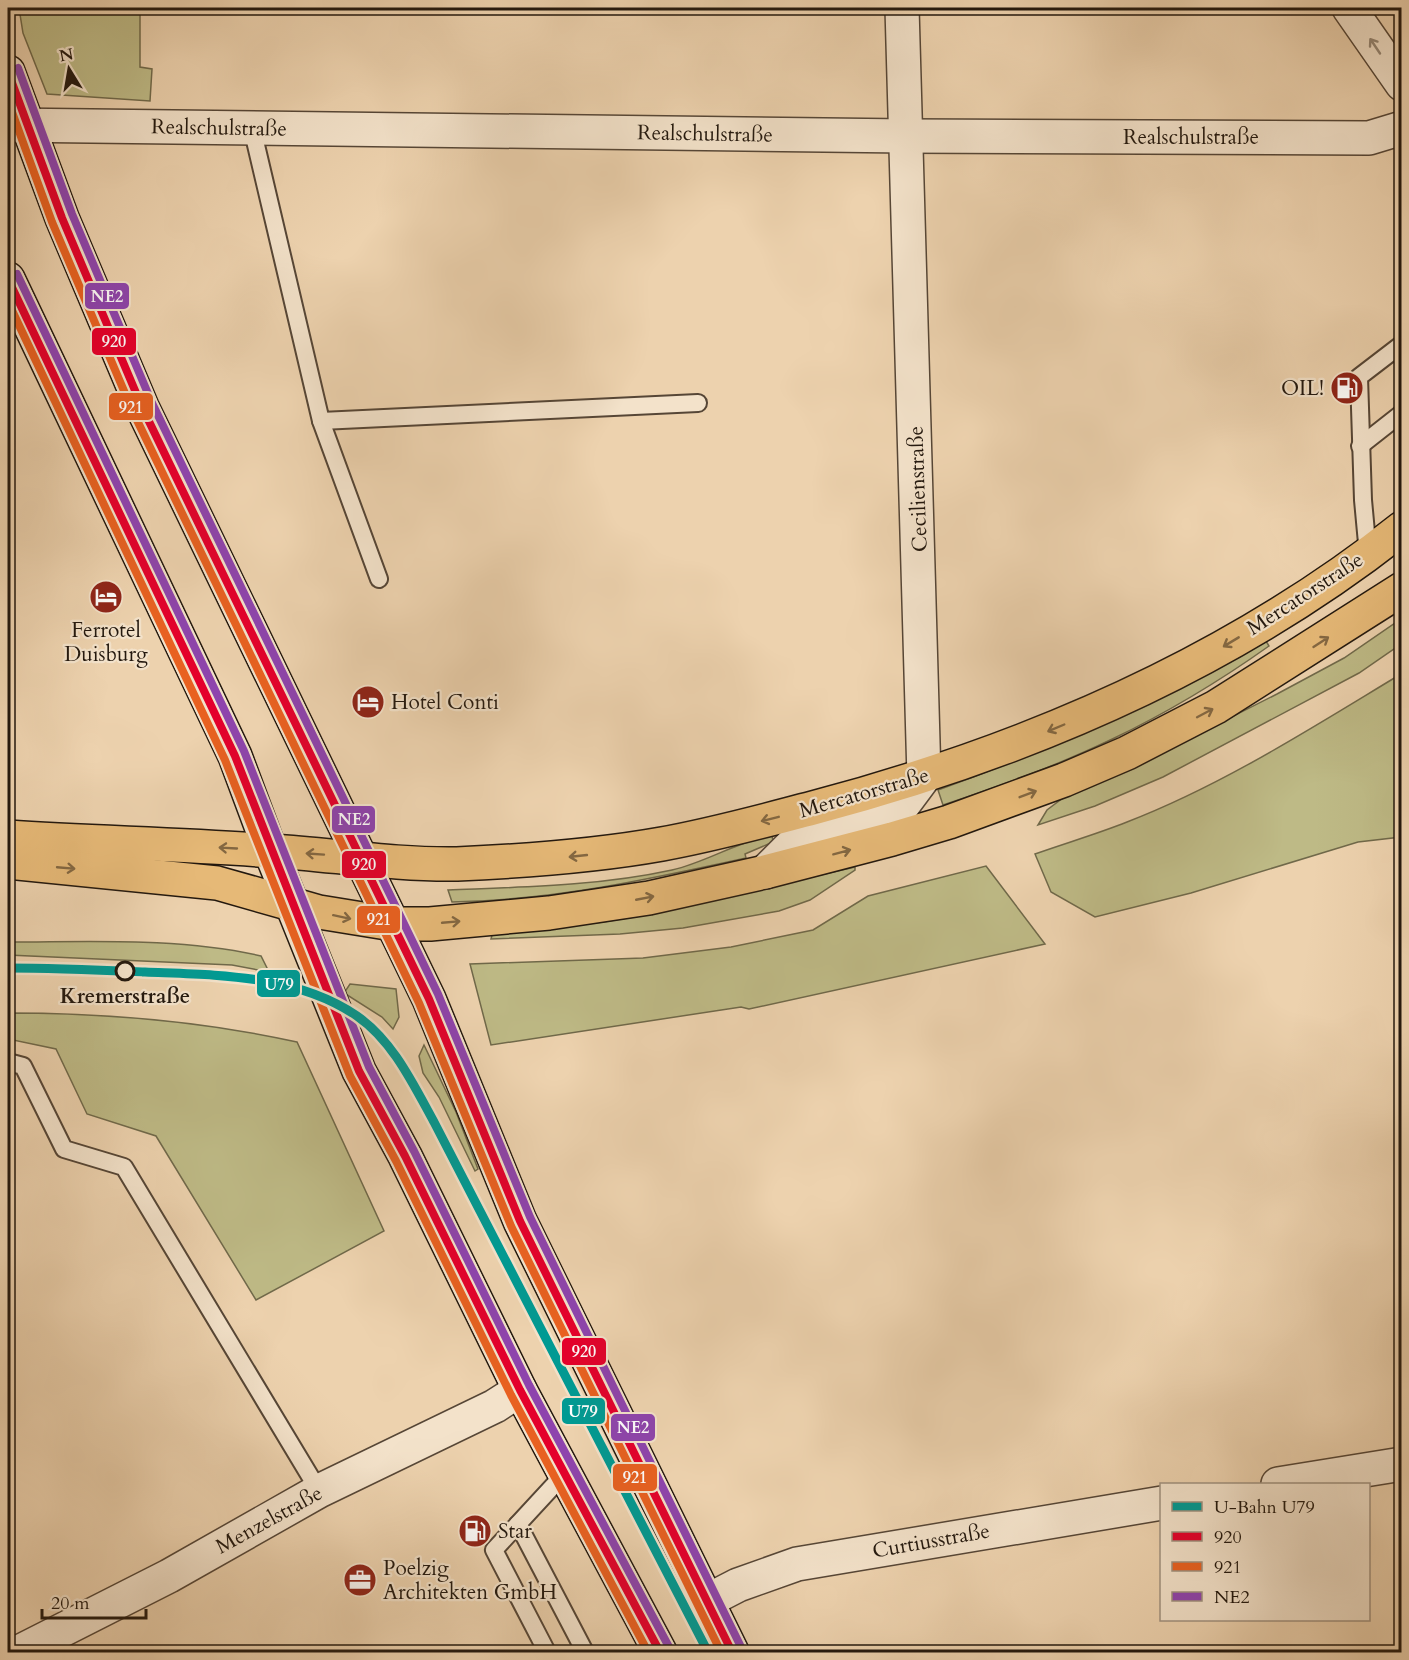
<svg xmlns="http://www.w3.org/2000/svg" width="1409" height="1660" viewBox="0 0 1409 1660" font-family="Cardo,serif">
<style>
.green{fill:#beba86;stroke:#70694a;stroke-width:1.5}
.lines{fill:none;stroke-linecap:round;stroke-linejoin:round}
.lane-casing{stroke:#564636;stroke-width:20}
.street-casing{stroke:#564636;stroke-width:36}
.secondary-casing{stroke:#23180e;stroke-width:36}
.primary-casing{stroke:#23180e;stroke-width:36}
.lane{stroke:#f3e2ca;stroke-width:16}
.street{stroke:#f3e2ca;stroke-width:33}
.secondary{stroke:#f3e2ca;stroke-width:33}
.primary{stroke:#e6b977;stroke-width:33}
.bus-1-casing{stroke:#f3e2ca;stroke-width:12}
.bus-2-casing{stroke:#f3e2ca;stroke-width:12}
.bus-3-casing{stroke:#f3e2ca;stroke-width:12}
.bus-1{stroke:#e4002b;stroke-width:8}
.bus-2{stroke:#e86121;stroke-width:8}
.bus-3{stroke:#8e44ad;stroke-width:8}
.metro-1-casing{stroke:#f3e2ca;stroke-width:14}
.metro-1{stroke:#009a93;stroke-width:9}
.oneway{stroke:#958775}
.oneway2{stroke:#846842}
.stop-dot{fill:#f3e2ca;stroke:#23180e;stroke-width:3}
.labels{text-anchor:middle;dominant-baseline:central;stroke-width:4.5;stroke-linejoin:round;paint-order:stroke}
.street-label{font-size:21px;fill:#23180e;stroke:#f3e2ca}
.poi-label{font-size:21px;fill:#23180e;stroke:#f3e2ca;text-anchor:start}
.stop-label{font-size:21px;font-weight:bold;fill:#23180e;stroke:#f3e2ca}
.line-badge{stroke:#f3e2ca;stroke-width:2}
.badge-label{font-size:16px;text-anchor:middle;font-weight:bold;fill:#fff}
</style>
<rect width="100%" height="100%" fill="#edd2ae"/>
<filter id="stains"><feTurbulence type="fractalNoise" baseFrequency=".00333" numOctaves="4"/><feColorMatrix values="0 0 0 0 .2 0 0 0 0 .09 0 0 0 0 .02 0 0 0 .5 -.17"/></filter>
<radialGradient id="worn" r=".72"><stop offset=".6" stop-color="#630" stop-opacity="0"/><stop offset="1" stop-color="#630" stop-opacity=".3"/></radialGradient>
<!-- green -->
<g class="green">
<path d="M19 8H140V67L152 69 150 101 47 94 23 33Z"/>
<path d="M1401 619V644L1359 673 1163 777 1095 806 1038 825 1047 810 1063 798 1117 775 1277 694 1344 658Z"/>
<path d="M1266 641 1269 646C1162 722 1067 765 943 805L938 790C1052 749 1160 700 1266 641Z"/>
<path d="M1401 674V837L1358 842 1191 893 1095 917 1051 892 1035 854C1066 843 1097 834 1127 822 1223 785 1313 727 1401 674Z"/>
<path d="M772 835 773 842 745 854 746 858C646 880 554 900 452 902L448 890C522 887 599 886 672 870 707 862 736 842 772 835Z"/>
<path d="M986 866 1045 944 749 1009 741 1007 491 1045 470 964 643 958 731 947 813 930 868 896Z"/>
<path d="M855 867V870L810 900 779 911 683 928 620 934 491 939 492 935 603 922 652 914Z"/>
<path d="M8 942C89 942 181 937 261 956L269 972 232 965 8 955Z"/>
<path d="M350 984 396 989 399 1017 393 1029 382 1017 344 993Z"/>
<path d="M8 1013C105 1013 202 1021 297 1042L384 1231 256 1300 156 1136 87 1114 56 1049 8 1039Z"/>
<path d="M424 1045 456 1112 478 1169 475 1171 439 1097 423 1073 419 1056Z"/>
</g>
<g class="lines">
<!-- lane casing -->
<g class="lane-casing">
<g id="lane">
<path d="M252 128 321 421 698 403"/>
<path d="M321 421 379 579"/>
<path d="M1360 446 1402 413"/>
<path d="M1368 554 1363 500 1359 377 1402 344"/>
<path d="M8 1062 23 1066 64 1149 124 1167 319 1491"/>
<path d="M518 1524 585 1652"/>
<path d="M547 1652 494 1550 566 1472"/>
</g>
</g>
<!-- street casing -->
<g class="street-casing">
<g id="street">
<path d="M1349 8 1402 84"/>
<path d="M8 125 907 136 1369 138 1402 128"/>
<path d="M765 872 798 839 898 812 924 777 902 8"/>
<path d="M1278 1484 1402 1464"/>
<path d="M707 1601 738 1585 797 1564 1162 1503"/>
<path d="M19 1652 169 1576 319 1491 495 1406 520 1390"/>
</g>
</g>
<!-- secondary casing -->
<g class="secondary-casing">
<g id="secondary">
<path d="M8 72 62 218 142 407 429 999 520 1221 732 1652"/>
<path d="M8 279 235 756 270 850 359 1071 405 1156 520 1390 660 1652"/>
</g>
</g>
<!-- primary casing -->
<g class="primary-casing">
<g id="primary">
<path d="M8 837C96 843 184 844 273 851 334 855 396 865 457 864 525 861 595 856 662 844 713 835 763 821 813 808 1025 752 1229 665 1402 528"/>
<path d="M8 862 217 883 319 912 393 924H430L549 913 649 898 765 872 892 839 949 822 1064 780 1127 753 1216 707 1402 589"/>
</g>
</g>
<!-- lane -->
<use href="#lane" class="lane"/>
<!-- street -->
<use href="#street" class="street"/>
<!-- secondary -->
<use href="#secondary" class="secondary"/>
<!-- primary -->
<use href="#primary" class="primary"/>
<!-- bus-1 casing -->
<g class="bus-1-casing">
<g id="bus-1">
<path d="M8 72 62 218 142 407 429 999 520 1221 732 1652"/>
<path d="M8 279 235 756 359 1071 405 1156 520 1390 660 1652"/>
</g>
</g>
<!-- bus-2 casing -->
<g class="bus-2-casing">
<g id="bus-2">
<path d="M8 101 52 222 133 412 419 1003 511 1226 721 1652"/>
<path d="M8 302 225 760 350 1076 396 1161 511 1395 648 1652"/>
</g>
</g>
<!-- bus-3 casing -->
<g class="bus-3-casing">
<g id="bus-3">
<path d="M18 68 72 214 152 403 438 994 530 1217 741 1647"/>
<path d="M17 274 244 751 369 1067 414 1151 529 1385 669 1647"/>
</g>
</g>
<!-- bus-1 -->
<use href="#bus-1" class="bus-1"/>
<!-- bus-2 -->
<use href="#bus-2" class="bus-2"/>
<!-- bus-3 -->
<use href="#bus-3" class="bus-3"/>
<!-- metro-1 casing -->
<g class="metro-1-casing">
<path id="metro-1" d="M8 968C54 968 99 970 145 972 215 975 296 974 357 1016 393 1041 413 1084 434 1122L708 1652"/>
</g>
<!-- metro-1 -->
<use href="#metro-1" class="metro-1"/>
</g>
<!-- one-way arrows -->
<defs><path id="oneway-shaft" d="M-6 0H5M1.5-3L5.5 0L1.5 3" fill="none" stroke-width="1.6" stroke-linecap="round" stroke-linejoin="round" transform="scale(1.5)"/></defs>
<use class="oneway" href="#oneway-shaft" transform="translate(1375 46) rotate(-124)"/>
<g class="oneway2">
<use href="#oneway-shaft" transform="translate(1231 642) rotate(149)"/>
<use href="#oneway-shaft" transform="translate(1321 642) rotate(-33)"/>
<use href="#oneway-shaft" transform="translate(1205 713) rotate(-28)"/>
<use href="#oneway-shaft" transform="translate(1056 728) rotate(157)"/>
<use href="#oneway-shaft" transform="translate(1028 794) rotate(-21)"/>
<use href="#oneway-shaft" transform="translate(770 819) rotate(166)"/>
<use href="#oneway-shaft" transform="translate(228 848) rotate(-177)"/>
<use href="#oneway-shaft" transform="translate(842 852) rotate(-15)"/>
<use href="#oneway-shaft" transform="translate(315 854) rotate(-176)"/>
<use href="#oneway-shaft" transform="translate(578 856) rotate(174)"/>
<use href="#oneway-shaft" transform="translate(66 868) rotate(5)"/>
<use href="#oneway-shaft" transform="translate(645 898) rotate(-11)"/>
<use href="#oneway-shaft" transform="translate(342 917) rotate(12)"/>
<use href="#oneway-shaft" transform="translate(451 922) rotate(-5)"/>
</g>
<!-- icons -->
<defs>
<g id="fuel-disc" transform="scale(1.725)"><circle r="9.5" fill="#8f2418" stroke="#f3e2ca"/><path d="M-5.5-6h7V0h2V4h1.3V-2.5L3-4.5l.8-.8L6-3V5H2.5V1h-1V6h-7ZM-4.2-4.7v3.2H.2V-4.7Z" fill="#fff"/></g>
<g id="hotel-disc" transform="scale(1.725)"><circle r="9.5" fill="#8f2418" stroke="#f3e2ca"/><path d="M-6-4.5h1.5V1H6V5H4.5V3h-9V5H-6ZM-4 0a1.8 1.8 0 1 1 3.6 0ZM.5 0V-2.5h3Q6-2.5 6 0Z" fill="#fff"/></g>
<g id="office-disc" transform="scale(1.725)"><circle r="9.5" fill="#8f2418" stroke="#f3e2ca"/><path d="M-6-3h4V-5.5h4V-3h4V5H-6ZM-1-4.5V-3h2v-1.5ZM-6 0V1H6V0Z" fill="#fff"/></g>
</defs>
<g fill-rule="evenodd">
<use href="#fuel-disc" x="1347" y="388"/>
<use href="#hotel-disc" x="106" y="597"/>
<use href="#hotel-disc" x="368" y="702"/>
<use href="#fuel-disc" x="475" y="1531"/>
<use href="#office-disc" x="360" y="1580"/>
</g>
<!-- markers -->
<circle class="stop-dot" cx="125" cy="971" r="9"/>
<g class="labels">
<!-- street labels -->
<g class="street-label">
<text transform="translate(219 128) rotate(1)">Realschulstraße</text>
<text transform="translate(705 134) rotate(1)">Realschulstraße</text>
<text x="1191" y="137">Realschulstraße</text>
<text transform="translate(918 489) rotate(-92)">Cecilienstraße</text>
<text transform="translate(1305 594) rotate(-33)">Mercatorstraße</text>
<text transform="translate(864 793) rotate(-16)">Mercatorstraße</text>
<text transform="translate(269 1520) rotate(-29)">Menzelstraße</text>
<text transform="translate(931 1541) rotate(-10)">Curtiusstraße</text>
</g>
<!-- poi labels -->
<g class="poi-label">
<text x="1324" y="388" text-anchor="end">OIL!</text>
<text x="106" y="630" text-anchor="middle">Ferrotel<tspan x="106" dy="24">Duisburg</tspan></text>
<text x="391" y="702">Hotel Conti</text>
<text x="498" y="1531">Star</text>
<text x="383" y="1568">Poelzig<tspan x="383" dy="24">Architekten GmbH</tspan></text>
</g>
<!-- stop labels -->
<g class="stop-label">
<text x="125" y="996">Kremerstraße</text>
</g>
</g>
<g class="line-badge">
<rect x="84" y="282" width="46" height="28" rx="6" fill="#8e44ad"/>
<rect x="91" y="327" width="46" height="29" rx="6" fill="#e4002b"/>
<rect x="108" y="392" width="46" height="29" rx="6" fill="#e86121"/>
<rect x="331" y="805" width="45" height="29" rx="6" fill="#8e44ad"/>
<rect x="341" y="850" width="46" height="29" rx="6" fill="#e4002b"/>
<rect x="356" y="905" width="45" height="29" rx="6" fill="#e86121"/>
<rect x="256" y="969" width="45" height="29" rx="6" fill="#009a93"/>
<rect x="561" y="1337" width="46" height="29" rx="6" fill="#e4002b"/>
<rect x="561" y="1397" width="45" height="28" rx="6" fill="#009a93"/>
<rect x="610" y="1413" width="46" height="29" rx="6" fill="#8e44ad"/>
<rect x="612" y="1463" width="46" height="29" rx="6" fill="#e86121"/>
</g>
<g class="badge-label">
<text x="107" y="302">NE2</text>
<text x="114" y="347">920</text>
<text x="131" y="413">921</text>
<text x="354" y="825">NE2</text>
<text x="364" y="870">920</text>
<text x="379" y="925">921</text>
<text x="279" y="990">U79</text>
<text x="584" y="1357">920</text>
<text x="583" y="1417">U79</text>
<text x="633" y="1433">NE2</text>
<text x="635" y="1483">921</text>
</g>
<!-- margin -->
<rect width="1409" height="1660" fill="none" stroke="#edd2ae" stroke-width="30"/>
<rect x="9" y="9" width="1391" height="1642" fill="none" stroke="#23180e" stroke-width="3"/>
<rect x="15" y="15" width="1379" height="1630" fill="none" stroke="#23180e" stroke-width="1.5"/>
<!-- legend -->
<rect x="1160" y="1483" width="210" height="138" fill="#f3e2ca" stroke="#a0917f" stroke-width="1.5"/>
<rect x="1172" y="1502" width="30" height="9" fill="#009a93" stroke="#a0917f" stroke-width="1.5"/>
<text x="1214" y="1513" font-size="18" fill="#23180e">U-Bahn U79</text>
<rect x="1172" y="1532" width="30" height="9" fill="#e4002b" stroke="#a0917f" stroke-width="1.5"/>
<text x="1214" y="1543" font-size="18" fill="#23180e">920</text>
<rect x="1172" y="1562" width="30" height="9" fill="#e86121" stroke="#a0917f" stroke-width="1.5"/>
<text x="1214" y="1573" font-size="18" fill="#23180e">921</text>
<rect x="1172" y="1592" width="30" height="9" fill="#8e44ad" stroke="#a0917f" stroke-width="1.5"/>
<text x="1214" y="1603" font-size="18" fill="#23180e">NE2</text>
<!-- north arrow -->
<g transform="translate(69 69) rotate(349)" stroke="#f3e2ca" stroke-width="4.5" paint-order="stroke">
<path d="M0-4.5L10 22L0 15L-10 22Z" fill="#23180e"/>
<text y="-9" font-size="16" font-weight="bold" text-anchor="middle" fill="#23180e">N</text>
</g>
<!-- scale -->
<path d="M42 1609v9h104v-9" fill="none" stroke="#23180e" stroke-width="3"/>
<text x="51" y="1609" font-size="18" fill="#23180e" stroke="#f3e2ca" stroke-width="4.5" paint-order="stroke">20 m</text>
<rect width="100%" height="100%" filter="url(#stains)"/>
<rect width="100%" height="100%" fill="url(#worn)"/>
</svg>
